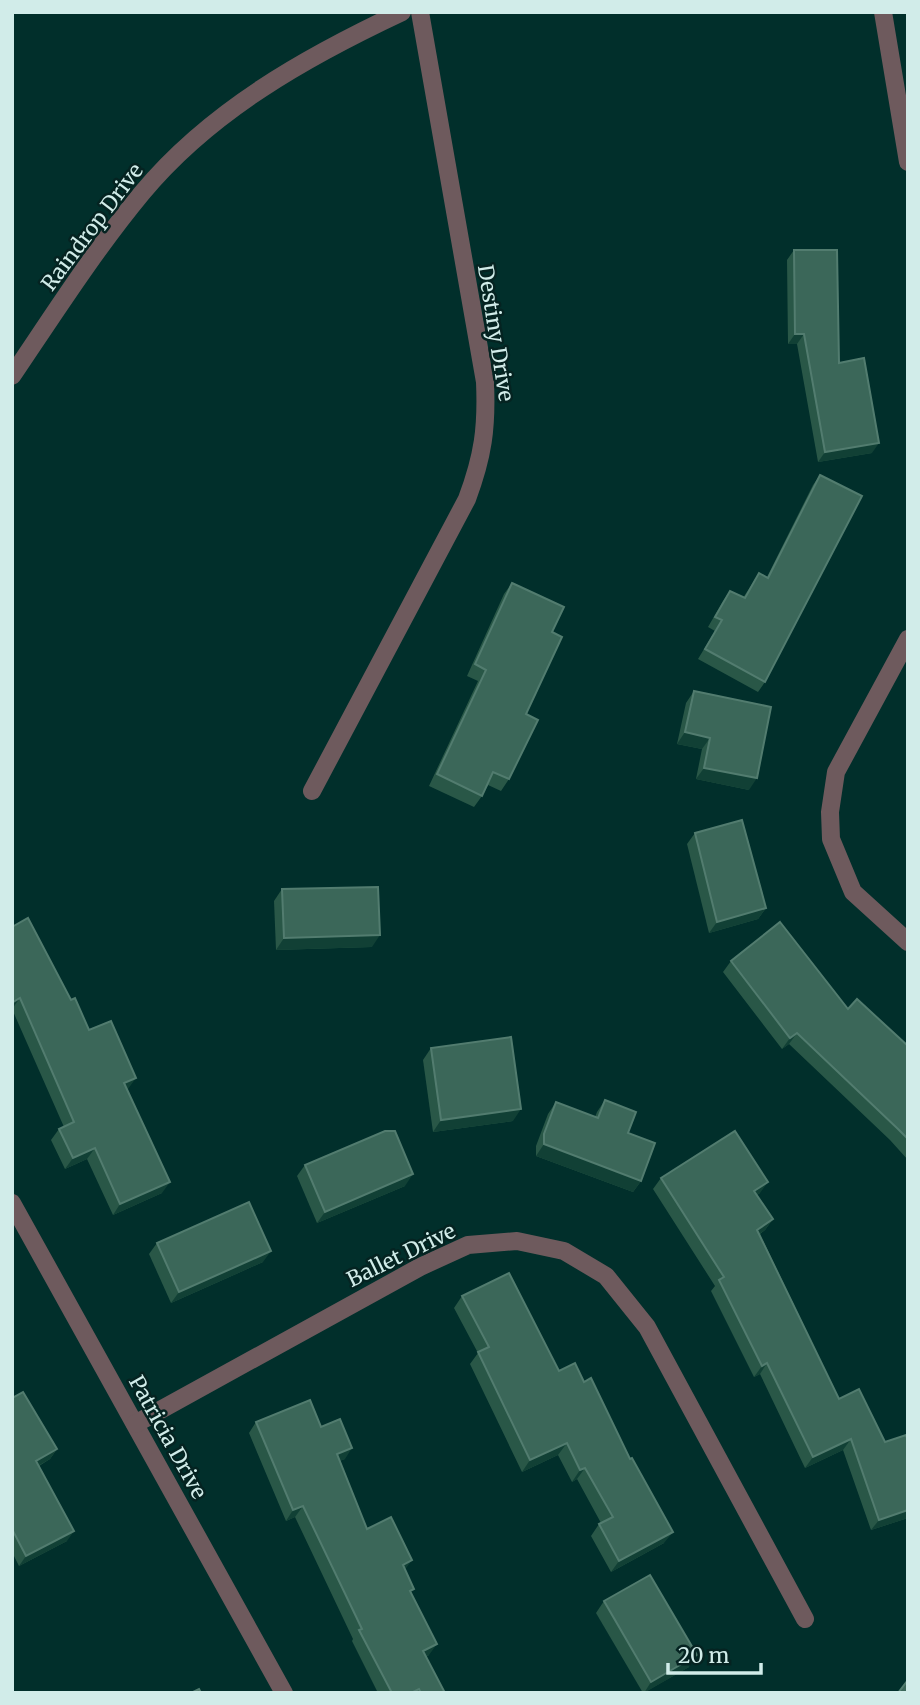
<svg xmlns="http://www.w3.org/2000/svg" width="920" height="1705" viewBox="0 0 920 1705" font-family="Merriweather,serif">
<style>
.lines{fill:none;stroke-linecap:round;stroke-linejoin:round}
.minor{stroke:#6e5a5d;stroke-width:18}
.wall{fill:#295747}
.shaded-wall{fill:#114035}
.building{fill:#3b6759;stroke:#527c6f;stroke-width:2}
.labels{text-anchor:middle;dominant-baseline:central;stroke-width:5;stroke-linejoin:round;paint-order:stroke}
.street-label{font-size:21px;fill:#d1ece9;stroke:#052321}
</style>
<rect width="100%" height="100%" fill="#012f2b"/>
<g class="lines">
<!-- minor -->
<g class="minor">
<path d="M883 12 908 162"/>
<path d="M12 376C54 314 94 251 142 193 210 111 306 57 402 12"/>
<path d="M908 639 836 772 830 812 831 839 853 892 908 942"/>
<path d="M312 791 467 499C483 456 487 428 485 382L420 12"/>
<path d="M12 1203 284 1693"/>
<path d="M135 1424 420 1267 468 1245 517 1241 564 1251 606 1276 647 1327 805 1619"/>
</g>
</g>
<!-- wall -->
<g class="wall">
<path d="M794 250 839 363 872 453 818 462 797 344H788L787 260Z"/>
<path d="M820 475 765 682 758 692 698 659 715 631 708 627 723 601 730 591 743 598 759 573 767 577 813 485Z"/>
<path d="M512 583 552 632 526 714 509 779 501 791 488 785 482 796 474 807 429 786 478 681 467 676 504 594Z"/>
<path d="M694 691 749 790 696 779 702 749 677 744 686 703Z"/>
<path d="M695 833 766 908 758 919 709 933 687 844Z"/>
<path d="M282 889 372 947 276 950 274 901Z"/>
<path d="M12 927 71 1000 89 1030 128 1089H127L162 1193 113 1215 87 1159 65 1169 51 1140 59 1129 64 1127 12 1009Z"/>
<path d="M731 961 848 1009 908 1046V1160L890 1140 789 1044 782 1049 723 972Z"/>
<path d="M431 1048 513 1121 433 1132 423 1060Z"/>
<path d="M605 1100 628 1133 641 1181 633 1192 536 1156V1146L548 1114 556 1102 595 1117 597 1112Z"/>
<path d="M305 1165 405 1186 317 1223 297 1176Z"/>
<path d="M661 1178 760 1193 757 1195 773 1219 765 1230 760 1234 839 1399 885 1442 908 1441V1518L871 1530 843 1450 805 1468 760 1374 754 1377 711 1291 715 1286 653 1189Z"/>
<path d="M157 1243 263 1262 171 1303 149 1254Z"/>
<path d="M462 1296 559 1371 664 1543 611 1572 591 1536 599 1524 601 1523 577 1479 572 1482 558 1455 522 1472 470 1364 478 1353 454 1308Z"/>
<path d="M12 1398 57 1449 50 1459 39 1466 67 1541 19 1566 12 1552Z"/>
<path d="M256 1422 321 1427 345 1459 339 1461 367 1529 405 1570 429 1655 426 1657 445 1693H378L352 1641 353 1639 295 1517 286 1521 249 1433Z"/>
<path d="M604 1601 689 1667 643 1693 596 1613Z"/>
</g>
<!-- shaded-wall -->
<g class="shaded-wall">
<path d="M795 334H804L797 344H788Z"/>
<path d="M879 443 872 453 818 462 825 452Z"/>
<path d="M685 732 710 738 702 749 677 744Z"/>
<path d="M704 768 757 778 749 790 696 779Z"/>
<path d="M766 908 758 919 709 933 717 922Z"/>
<path d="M380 935 372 947 276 950 284 938Z"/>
<path d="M20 998 12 1009 13 1002Z"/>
<path d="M797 1033 789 1044 782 1049 790 1038Z"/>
<path d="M136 1078 128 1089 117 1094 124 1083Z"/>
<path d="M521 1109 513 1121 433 1132 441 1120Z"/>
<path d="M544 1144 641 1181 633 1192 536 1156Z"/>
<path d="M95 1148 87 1159 65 1169 73 1158Z"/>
<path d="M413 1174 405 1186 317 1223 325 1212Z"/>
<path d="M170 1182 162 1193 113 1215 120 1204Z"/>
<path d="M768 1182 760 1193 747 1201 754 1191Z"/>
<path d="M773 1219 765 1230 750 1240 757 1230Z"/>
<path d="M271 1251 263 1262 171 1303 179 1292Z"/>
<path d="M767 1363 760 1374 754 1377 762 1366Z"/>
<path d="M851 1439 843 1450 805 1468 813 1457Z"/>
<path d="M567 1443 558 1455 522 1472 530 1460Z"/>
<path d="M352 1448 345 1459 329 1465 337 1454Z"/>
<path d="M57 1449 50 1459 29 1471 36 1461Z"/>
<path d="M585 1468 577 1479 572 1482 580 1470Z"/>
<path d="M303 1506 295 1517 286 1521 293 1510Z"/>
<path d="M908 1510V1518L871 1530 879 1520Z"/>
<path d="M74 1531 67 1541 19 1566 26 1556Z"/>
<path d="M673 1532 664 1543 611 1572 619 1561Z"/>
<path d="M412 1560 404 1571 403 1565Z"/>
<path d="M437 1644 429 1655 416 1662 423 1651Z"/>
<path d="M697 1655 689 1667 644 1693 651 1682Z"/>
</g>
<!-- building -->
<g class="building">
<path d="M794 250H837L839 363 864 358 879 443 825 452 804 334H795Z"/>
<path d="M820 475 862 496 765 682 705 649 722 620 715 617 730 591 745 598 759 573 768 578Z"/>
<path d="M512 583 564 607 552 632 562 637 526 714 538 720 509 779 493 772 482 796 437 774 486 670 475 664Z"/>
<path d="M694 691 771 707 757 778 704 768 710 738 685 732Z"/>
<path d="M742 820 766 908 717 922 695 833Z"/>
<path d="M378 887 380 935 284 938 282 889Z"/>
<path d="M28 918 71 1000 75 998 89 1030 111 1021 136 1078 124 1083 170 1182 120 1204 95 1148 73 1158 59 1129 74 1122 20 998 13 1002 12 1000V927Z"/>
<path d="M780 922 848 1009 857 999 908 1046V1139L898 1129 797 1033 790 1038 731 961Z"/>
<path d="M511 1037 521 1109 441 1120 431 1048Z"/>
<path d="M605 1100 636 1112 628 1133 655 1143 641 1181 544 1144V1134L556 1102 598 1118Z"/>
<path d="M385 1131H395L413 1174 325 1212 305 1165Z"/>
<path d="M735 1131 768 1182 754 1191 773 1219 757 1230 839 1399 859 1389 885 1442 906 1435 908 1441V1510L879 1520 851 1439 813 1457 767 1363 762 1366 719 1280 724 1277 661 1178Z"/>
<path d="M249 1202 271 1251 179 1292 157 1243Z"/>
<path d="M509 1273 559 1371 575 1363 584 1382 591 1378 630 1459 632 1458 673 1532 619 1561 599 1524 613 1517 585 1468 580 1470 567 1443 530 1460 478 1352 489 1347 462 1296Z"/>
<path d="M23 1392 57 1449 36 1461 74 1531 26 1556 12 1529V1398Z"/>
<path d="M310 1400 321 1427 340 1419 352 1448 337 1454 367 1529 391 1517 412 1560 403 1565 414 1589 410 1591 437 1644 423 1651 445 1693H421L419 1689 411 1693H392L359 1630 362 1629 303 1506 293 1510 256 1422Z"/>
<path d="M650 1575 697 1655 651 1682 604 1601Z"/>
<path d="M908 1680V1693H898Z"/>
<path d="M199 1689 201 1693H191Z"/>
</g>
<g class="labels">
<!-- street labels -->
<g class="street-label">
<text transform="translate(92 227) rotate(-53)">Raindrop Drive</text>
<text transform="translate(496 333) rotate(81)">Destiny Drive</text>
<text transform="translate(401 1255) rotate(-26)">Ballet Drive</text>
<text transform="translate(168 1437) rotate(61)">Patricia Drive</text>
</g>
</g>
<!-- border -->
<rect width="920" height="1705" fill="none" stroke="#d1ece9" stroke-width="28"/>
<!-- scale -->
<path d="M668 1663v10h93v-10" fill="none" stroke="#d1ece9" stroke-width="3.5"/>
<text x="678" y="1663" font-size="21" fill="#d1ece9" stroke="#052321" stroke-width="5" paint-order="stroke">20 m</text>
</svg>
